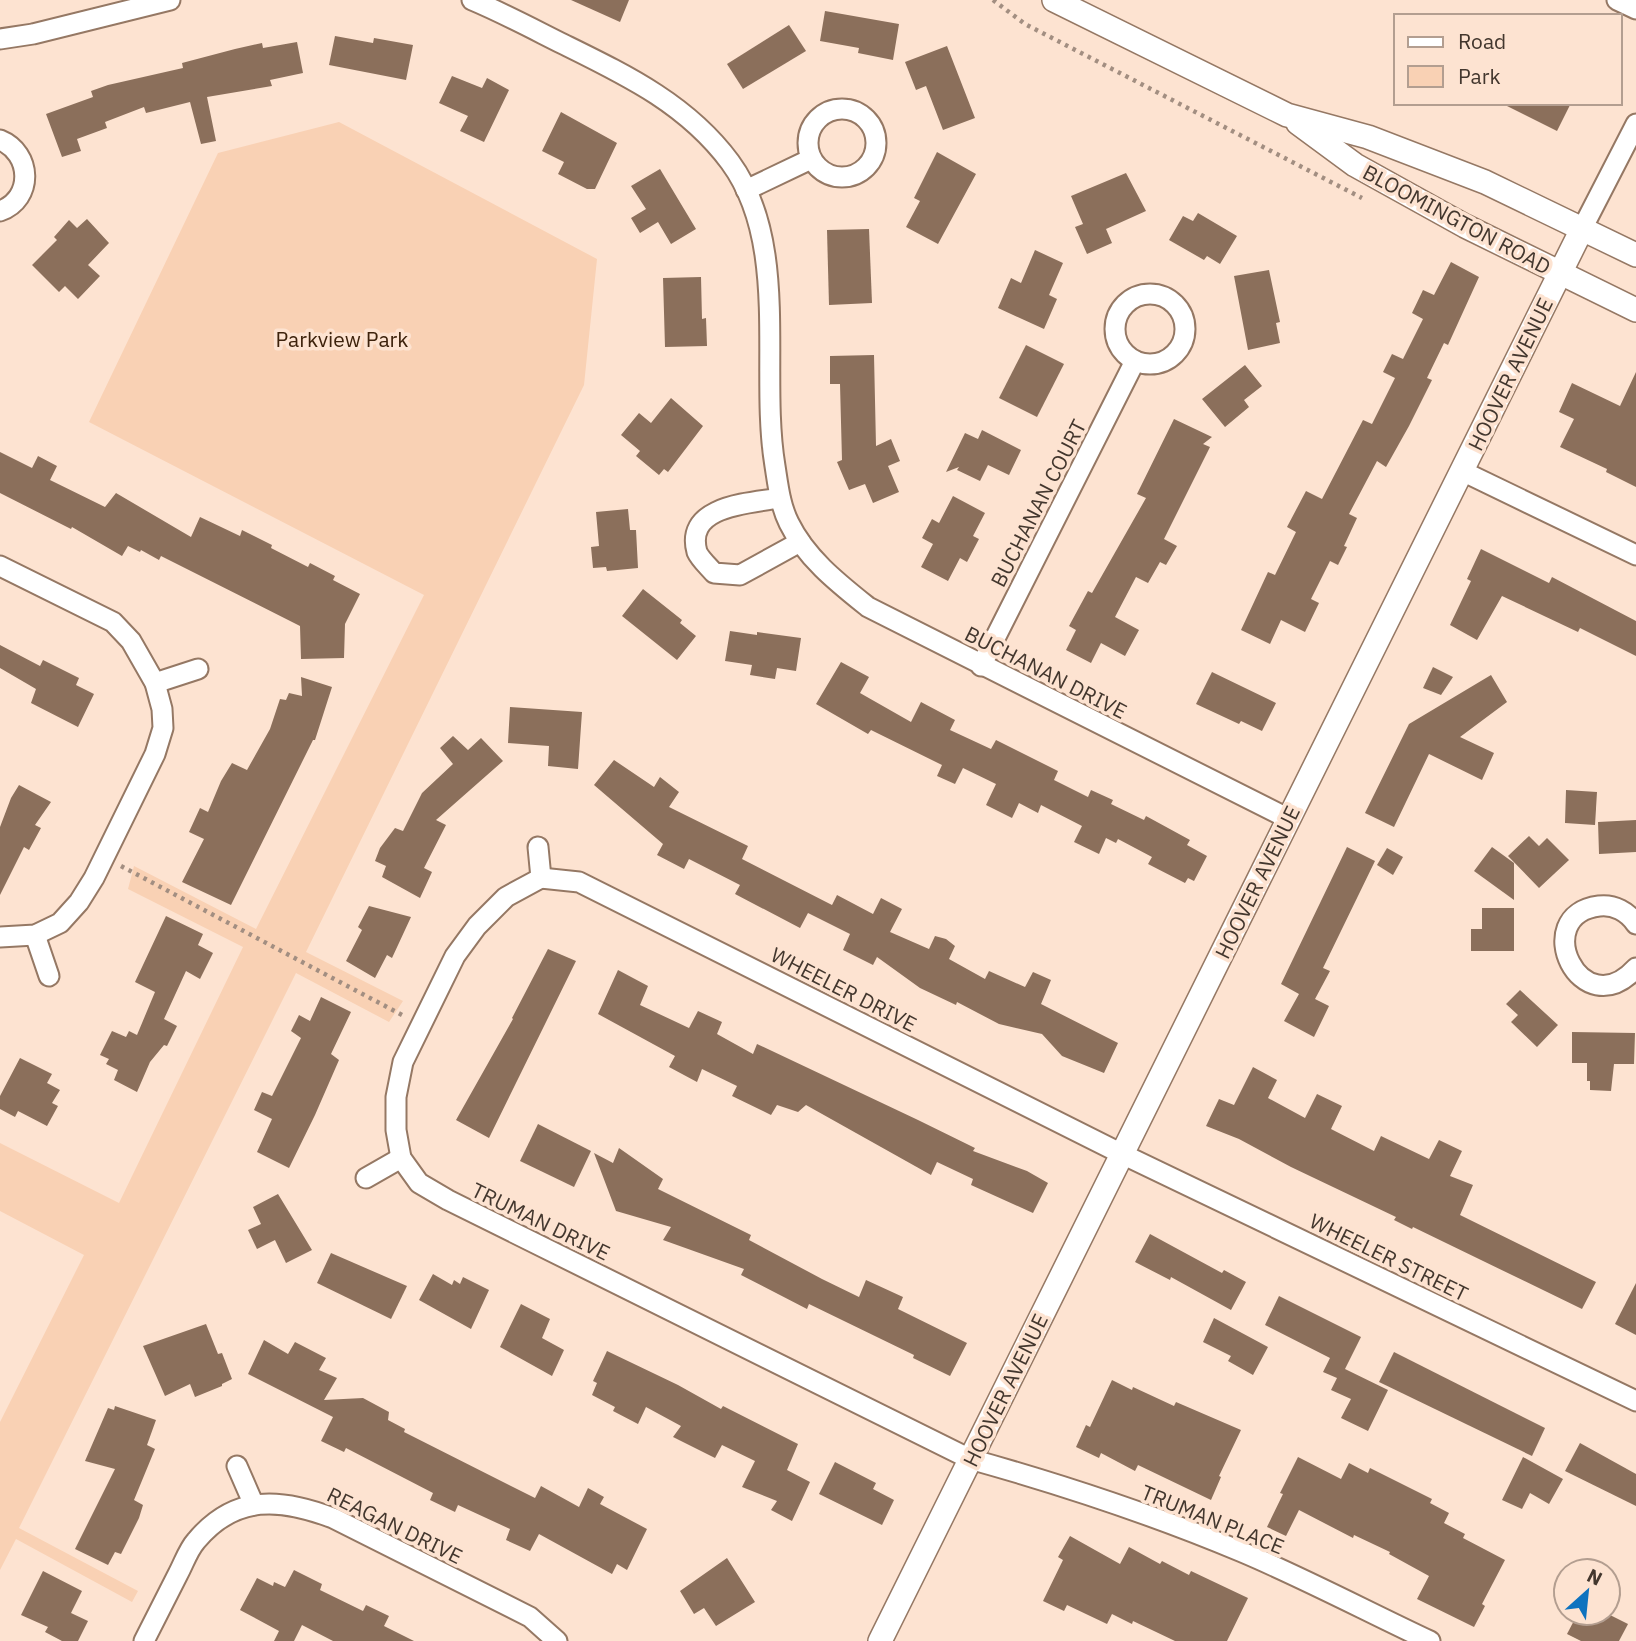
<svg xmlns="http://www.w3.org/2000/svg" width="1636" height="1641" viewBox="0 0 1636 1641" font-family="'IBM Plex Sans',sans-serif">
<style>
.green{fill:#f9d1b4}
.building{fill:#8b6f5b}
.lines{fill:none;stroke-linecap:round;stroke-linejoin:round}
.minor-casing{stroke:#957864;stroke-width:23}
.tertiary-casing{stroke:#957864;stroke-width:26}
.path{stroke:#a28e81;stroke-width:4.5;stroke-dasharray:3.5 5;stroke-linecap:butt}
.minor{stroke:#fff;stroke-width:19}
.tertiary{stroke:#fff;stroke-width:23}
.labels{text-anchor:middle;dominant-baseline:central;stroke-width:7;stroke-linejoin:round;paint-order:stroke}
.street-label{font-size:21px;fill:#43372e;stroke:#fde3d1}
.park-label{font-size:21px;fill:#3d220c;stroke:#fde3d1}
</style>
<rect width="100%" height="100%" fill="#fde3d1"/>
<!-- green -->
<path class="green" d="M339 122 597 259 584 385 306 952 403 1001 389 1022 296 973 19 1528 138 1591 132 1602 16 1539 0 1570V1422L84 1255 0 1211V1143L119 1203 243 947 128 889 134 866 256 929 424 595 89 422 218 153Z"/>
<!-- building -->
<g class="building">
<path d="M571 0H629L620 22Z"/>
<path d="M825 11 899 24 893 60 858 53 859 48 820 41Z"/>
<path d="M789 25 806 51 743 89 727 64Z"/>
<path d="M335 36 373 43 374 38 413 45 406 80 329 65Z"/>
<path d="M297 42 303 73 270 80 272 86 207 97 216 141 201 144 190 102 146 113 144 107 105 122 107 128 77 139 81 151 62 157 46 114 93 97 91 91 108 85 183 68 182 63 235 49 262 43 263 48Z"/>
<path d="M947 46 975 118 943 130 926 86 916 90 905 62Z"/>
<path d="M452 76 482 88 487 78 509 90 484 142 460 131 468 116 439 103Z"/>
<path d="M1501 103H1571L1557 131Z"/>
<path d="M561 112 617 143 595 189H587L558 174 564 162 542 151Z"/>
<path d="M937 152 976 174 938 244 906 227 920 201 914 198Z"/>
<path d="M660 169 696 229 671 244 658 222 640 233 631 218 646 209 631 186Z"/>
<path d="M1126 173 1146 211 1106 229 1112 243 1087 254 1075 227 1083 224 1071 196Z"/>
<path d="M1198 213 1237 236 1220 264 1207 256 1204 260 1169 240 1183 216 1193 221Z"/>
<path d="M87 219 109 243 88 265 100 276 78 299 65 286 59 292 32 265 57 240 54 237 69 220 77 228Z"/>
<path d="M869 229 872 303 829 305 827 230Z"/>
<path d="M1035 250 1063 263 1049 295 1057 299 1044 329 998 308 1011 278 1021 283Z"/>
<path d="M1451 262 1479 277 1448 345 1444 343 1427 378 1432 380 1409 426 1386 467 1377 461 1349 514 1357 518 1344 546 1347 547 1338 565 1330 561 1311 599 1319 603 1305 632 1281 620 1270 644 1241 630 1268 572 1275 575 1296 532 1287 527 1306 491 1322 499 1363 420 1372 424 1395 378 1383 372 1392 354 1403 359 1423 319 1412 313 1423 290 1434 295Z"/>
<path d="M1269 270 1280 322 1276 323 1280 343 1248 350 1234 276Z"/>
<path d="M701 277 702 319 706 318 707 346 665 347 663 278Z"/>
<path d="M1026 345 1064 364 1037 417 999 398Z"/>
<path d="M874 355 876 446 891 439 900 461 888 466 899 492 873 503 865 484 849 490 837 462 842 460 840 384H830V356Z"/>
<path d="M1245 365 1262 386 1244 400 1249 407 1225 427 1202 399Z"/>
<path d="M1636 372V487L1606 472 1607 469 1560 447 1574 419 1559 412 1572 383 1620 406Z"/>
<path d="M671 398 703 426 668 472 664 469 659 475 636 456 640 451 621 435 639 413 651 423Z"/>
<path d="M1174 419 1212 437 1203 444 1210 447 1164 539 1177 546 1166 565 1160 562 1148 583 1136 577 1115 617 1139 630 1125 656 1101 643 1091 663 1066 650 1076 630 1069 626 1088 591 1092 593 1146 498 1137 494Z"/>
<path d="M982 430 1021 450 1009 475 988 465 980 481 957 470 959 467 946 472 965 433 978 439Z"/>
<path d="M0 452 32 468 38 456 57 466 50 480 105 507 116 493 191 537 200 517 240 536 242 530 272 545 271 548 308 567 310 563 335 576 333 580 360 594 345 624 344 658 301 659 300 626 161 556 159 560 141 550 140 552 128 546 122 556 72 527 71 529 0 493Z"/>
<path d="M953 496 985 513 973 536 979 539 967 562 960 558 948 581 921 567 933 544 922 538 932 519 939 523Z"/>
<path d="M628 509 630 530H636L638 568 607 571 606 567 593 568 591 547 599 546 596 512Z"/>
<path d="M1481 549 1549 583 1552 577 1636 621V656L1580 628 1578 632 1502 596 1477 640 1450 625 1471 581 1467 579Z"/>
<path d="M643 589 682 620 680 623 696 636 677 660 622 616Z"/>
<path d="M730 631 757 635V632L801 638 796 671 777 668 775 679 750 675 752 665 725 661Z"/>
<path d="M0 645 40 666 43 660 79 678 76 685 94 694 78 727 31 703 36 689 0 668Z"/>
<path d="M841 662 869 677 860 693 911 722 921 702 955 720 950 730 991 749 996 740 1058 771 1054 780 1088 797 1091 790 1113 800 1111 804 1144 820 1146 816 1190 840 1187 845 1207 856 1194 881 1188 878 1185 883 1148 864 1152 857 1118 839 1116 843 1106 838 1099 854 1074 842 1082 826 1041 805 1038 813 1019 803 1012 818 986 805 996 784 963 768 955 784 937 776 942 765 871 730 868 734 816 704Z"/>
<path d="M1433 667 1453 677 1441 695 1423 688Z"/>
<path d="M1212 672 1276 703 1262 731 1241 721 1239 724 1196 704Z"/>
<path d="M1491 675 1507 702 1460 737 1494 753 1482 780 1429 754 1394 827 1365 813 1409 724Z"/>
<path d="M301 677 332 687 315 740H313L231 905 182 882 204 839 189 832 200 808 208 812 221 781 232 763 247 770 270 729 280 699 286 700 289 693 302 696Z"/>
<path d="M510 707 582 712 578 769 548 766 549 746 508 743Z"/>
<path d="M453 736 468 750 481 738 503 761 436 820 446 825 424 868 432 872 420 898 382 877 386 866 375 861 380 848 395 828 403 831 422 793 453 764 440 748Z"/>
<path d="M614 760 654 787 660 777 679 792 669 807 748 846 742 859 832 905 837 895 873 914 881 898 902 909 890 932 929 949 935 936 946 939 955 946 949 959 985 979 989 971 1025 987 1033 972 1051 980 1041 1004 1118 1043 1104 1073 1062 1056 1042 1034 999 1024 957 1002 956 1005 920 988 877 957 873 965 843 950 850 934 808 913 800 928 735 894 740 885 689 859 684 869 657 855 663 844 594 785Z"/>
<path d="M19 785 51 802 35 825 41 828 29 850 24 847 0 895V827L11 798Z"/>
<path d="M1566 790 1597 792 1595 825 1565 823Z"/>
<path d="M1636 820V852L1599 854 1598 822Z"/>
<path d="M1529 836 1539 846 1547 838 1569 860 1539 888 1508 856Z"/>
<path d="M1347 847 1375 861 1323 968 1330 971 1315 999 1329 1006 1314 1037 1284 1021 1299 994 1281 984Z"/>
<path d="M1492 847 1514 863V900L1474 871Z"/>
<path d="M1387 848 1403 857 1393 875 1377 865Z"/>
<path d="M369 906 411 917 392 958 387 955 375 978 346 961 362 930 358 927Z"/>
<path d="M1482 908H1514V951H1471V929H1482Z"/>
<path d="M166 916 203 934 198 945 213 953 200 979 186 971 164 1019 177 1026 167 1046 164 1045 150 1062 137 1092 114 1080 118 1070 106 1064 109 1059 100 1055 112 1031 126 1037 129 1031 137 1035 155 992 135 982Z"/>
<path d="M548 949 576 961 489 1138 456 1120 513 1019 512 1018Z"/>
<path d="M618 970 648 986 640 1005 689 1028 698 1011 722 1022 717 1034 753 1054 757 1044 918 1120 975 1148 973 1151 1027 1171 1048 1183 1033 1213 971 1185 973 1179 937 1162 931 1175 806 1105 798 1112 777 1105 771 1115 732 1096 737 1086 702 1069 697 1082 669 1067 675 1056 598 1014Z"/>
<path d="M1520 990 1558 1025 1537 1047 1511 1022 1518 1015 1506 1004Z"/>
<path d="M321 997 351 1012 331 1054 339 1060 315 1115 289 1168 257 1152 272 1119 254 1110 262 1092 272 1096 301 1038 291 1031 299 1015 310 1021Z"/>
<path d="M1572 1032 1635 1033 1634 1064H1614L1611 1091 1590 1090V1081H1587V1063H1572Z"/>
<path d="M20 1058 52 1074 47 1083 60 1090 52 1103 58 1106 47 1126 18 1111 15 1117 0 1109V1096Z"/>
<path d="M1253 1067 1277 1080 1268 1098 1305 1118 1317 1094 1342 1106 1331 1129 1374 1151 1381 1136 1429 1159 1439 1140 1462 1151 1450 1176 1473 1185 1460 1215 1596 1282 1582 1309 1413 1227 1412 1229 1394 1220 1396 1217 1291 1167 1239 1139 1206 1126 1219 1099 1234 1105Z"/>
<path d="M538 1124 591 1151 574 1187 520 1161Z"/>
<path d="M619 1148 663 1179 658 1189 751 1235 749 1240 822 1279 859 1297 866 1280 903 1297 898 1309 967 1343 950 1376 913 1358 914 1355 809 1304 807 1309 741 1275 744 1269 663 1240 671 1227 616 1211 594 1153 613 1163Z"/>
<path d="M278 1194 312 1250 286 1263 275 1240 257 1249 248 1230 261 1224 253 1207Z"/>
<path d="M1150 1234 1222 1273 1224 1270 1246 1282 1231 1310 1171 1277 1170 1280 1135 1262Z"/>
<path d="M331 1253 407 1286 391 1319 317 1283Z"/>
<path d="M433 1274 452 1285 454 1280 460 1284 463 1277 489 1290 471 1329 419 1300Z"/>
<path d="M1636 1283V1335L1615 1324Z"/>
<path d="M1279 1296 1361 1337 1345 1369 1388 1390 1368 1431 1341 1418 1351 1399 1331 1390 1337 1378 1323 1372 1330 1358 1265 1325Z"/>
<path d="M521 1304 550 1319 542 1338 564 1350 552 1376 500 1347Z"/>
<path d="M1214 1318 1268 1347 1253 1375 1228 1361 1231 1356 1203 1342Z"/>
<path d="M206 1324 218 1354 222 1353 232 1379 222 1384V1386L195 1397 190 1384 165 1396 143 1346Z"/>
<path d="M264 1340 288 1354 295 1342 326 1358 319 1370 337 1378 324 1400 363 1398 389 1412 388 1420 405 1429 404 1432 535 1498 541 1486 579 1507 588 1488 604 1497 600 1504 647 1529 627 1570 617 1564 612 1574 539 1534 530 1551 506 1540 510 1529 458 1505 455 1512 430 1500 433 1493 346 1448 344 1452 321 1441 333 1417 248 1374Z"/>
<path d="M607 1351 678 1385 721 1409 723 1406 798 1444 787 1470 810 1482 792 1521 771 1510 777 1501 742 1487 755 1461 722 1445 715 1458 673 1437 681 1426 646 1407 638 1424 613 1411 615 1407 592 1395 597 1383 593 1381Z"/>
<path d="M1394 1352 1545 1428 1532 1456 1379 1382Z"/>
<path d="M1112 1380 1132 1390 1133 1387 1174 1406 1176 1402 1241 1430 1219 1476 1221 1477 1211 1500 1138 1465 1135 1471 1101 1453 1099 1458 1076 1447 1086 1425 1090 1427Z"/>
<path d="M115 1406 156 1420 147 1445 155 1449 134 1500 143 1505 139 1518 121 1554 115 1552 108 1565 75 1549 115 1469 85 1461 108 1408 114 1410Z"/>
<path d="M1580 1443 1636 1474V1506L1565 1471Z"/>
<path d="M1298 1457 1341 1479 1349 1463 1368 1473 1370 1468 1432 1499 1430 1503 1449 1513 1444 1523 1465 1534 1463 1538 1505 1560 1482 1604 1485 1606 1474 1627 1417 1599 1429 1576 1389 1554 1390 1552 1354 1535 1353 1538 1299 1510 1286 1536 1267 1527 1283 1494 1280 1493Z"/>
<path d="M1523 1457 1563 1479 1549 1504 1530 1493 1522 1509 1502 1500Z"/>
<path d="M835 1462 876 1483 873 1489 894 1500 882 1525 819 1494Z"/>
<path d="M1070 1536 1120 1564 1129 1547 1160 1564 1162 1561 1189 1575 1191 1571 1248 1598 1227 1641H1175L1133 1621 1132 1624 1112 1614 1107 1624 1067 1605 1064 1611 1043 1601 1063 1560 1058 1557Z"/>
<path d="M727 1558 755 1602 716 1626 704 1608 694 1614 680 1591Z"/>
<path d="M294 1570 322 1584 320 1590 363 1611 366 1605 389 1616 384 1626 414 1641H333L302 1625 294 1641H274L279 1631 240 1610 257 1578 273 1586 274 1582 285 1587Z"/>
<path d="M43 1571 82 1591 71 1613 88 1621 78 1641H62L45 1632 48 1627 21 1615Z"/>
<path d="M1578 1613H1606L1628 1624 1619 1641H1581L1567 1634Z"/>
</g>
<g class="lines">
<!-- minor casing -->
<g class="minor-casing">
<g id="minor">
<path d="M472 0C503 13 533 29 563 44 626 75 687 104 730 162 791 245 759 370 775 466 778 485 780 505 789 523 806 558 838 583 868 607L1289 819"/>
<path d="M1617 0 1636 9"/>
<path d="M0 39 33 34 170 0"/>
<circle cx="842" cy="143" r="34"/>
<path d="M0 140C32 153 34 199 0 211"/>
<path d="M746 190 811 159"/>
<path d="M1582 229 1636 124"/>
<circle cx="1150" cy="329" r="35"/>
<path d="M1462 471 1636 555"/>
<path d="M780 498C751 503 684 505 697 552 700 559 709 567 714 573L740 575 800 542"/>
<path d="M0 566 113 622 131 641 155 683 162 709 163 728 155 754 94 878 79 902 60 923 35 935 0 937"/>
<path d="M981 666 1135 361"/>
<path d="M155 683 198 669"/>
<path d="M538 847 541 878"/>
<path d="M541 878 506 897 477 926 455 956 403 1062 396 1097V1130L401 1158 419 1183 448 1200 970 1459C1063 1485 1154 1515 1242 1552 1306 1579 1368 1612 1430 1641"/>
<path d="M541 878 579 882 1122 1154 1636 1401"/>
<path d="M1636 924C1628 912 1614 904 1599 906 1528 915 1581 1028 1636 968"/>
<path d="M35 935 49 976"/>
<path d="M366 1178 401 1158"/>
<path d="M237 1466 254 1505"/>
<path d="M144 1641C155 1619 167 1596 178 1574 184 1563 188 1550 196 1541 235 1494 281 1498 333 1518L530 1617 557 1641"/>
</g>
</g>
<!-- tertiary casing -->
<g class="tertiary-casing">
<g id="tertiary">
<path d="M1054 0 1287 115 1368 137 1485 182 1636 255"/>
<path d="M1298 123 1355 165 1465 226 1636 310"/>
<path d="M880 1641 1582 229"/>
</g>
</g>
<!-- path -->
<g class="path">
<path d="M993 0 1025 24 1362 198"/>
<path d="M121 866 404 1016"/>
</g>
<!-- minor -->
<use href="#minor" class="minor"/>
<!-- tertiary -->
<use href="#tertiary" class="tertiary"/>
</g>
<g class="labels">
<!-- street labels -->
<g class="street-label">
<text transform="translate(1457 219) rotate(28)">BLOOMINGTON ROAD</text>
<text transform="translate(1510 374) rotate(-64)">HOOVER AVENUE</text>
<text transform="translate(1038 503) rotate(-63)">BUCHANAN COURT</text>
<text transform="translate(1046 672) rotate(27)">BUCHANAN DRIVE</text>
<text transform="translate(1257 882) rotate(-64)">HOOVER AVENUE</text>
<text transform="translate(844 989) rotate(27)">WHEELER DRIVE</text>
<text transform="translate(541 1221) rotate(26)">TRUMAN DRIVE</text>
<text transform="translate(1389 1257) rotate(26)">WHEELER STREET</text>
<text transform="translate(1005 1390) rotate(-64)">HOOVER AVENUE</text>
<text transform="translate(1213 1519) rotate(22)">TRUMAN PLACE</text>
<text transform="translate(395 1525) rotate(26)">REAGAN DRIVE</text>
</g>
<!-- park labels -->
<g class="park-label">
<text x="342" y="339">Parkview Park</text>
</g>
</g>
<!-- legend -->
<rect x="1394" y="14" width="228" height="91" fill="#fde3d1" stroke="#b39e90" stroke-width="2"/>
<rect x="1408" y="37" width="35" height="10" fill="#ffffff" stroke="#b39e90" stroke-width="2"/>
<text x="1458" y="49" font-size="21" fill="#43372e">Road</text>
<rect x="1408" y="66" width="35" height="21" fill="#f9d1b4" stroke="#b39e90" stroke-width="2"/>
<text x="1458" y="84" font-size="21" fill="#43372e">Park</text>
<!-- north arrow -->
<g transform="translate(1587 1592) rotate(27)"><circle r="33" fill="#fde3d1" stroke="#b39e90" stroke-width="2"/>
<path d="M0-5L12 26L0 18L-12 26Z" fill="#0e73bf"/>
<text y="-10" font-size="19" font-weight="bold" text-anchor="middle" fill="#43372e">N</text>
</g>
</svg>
